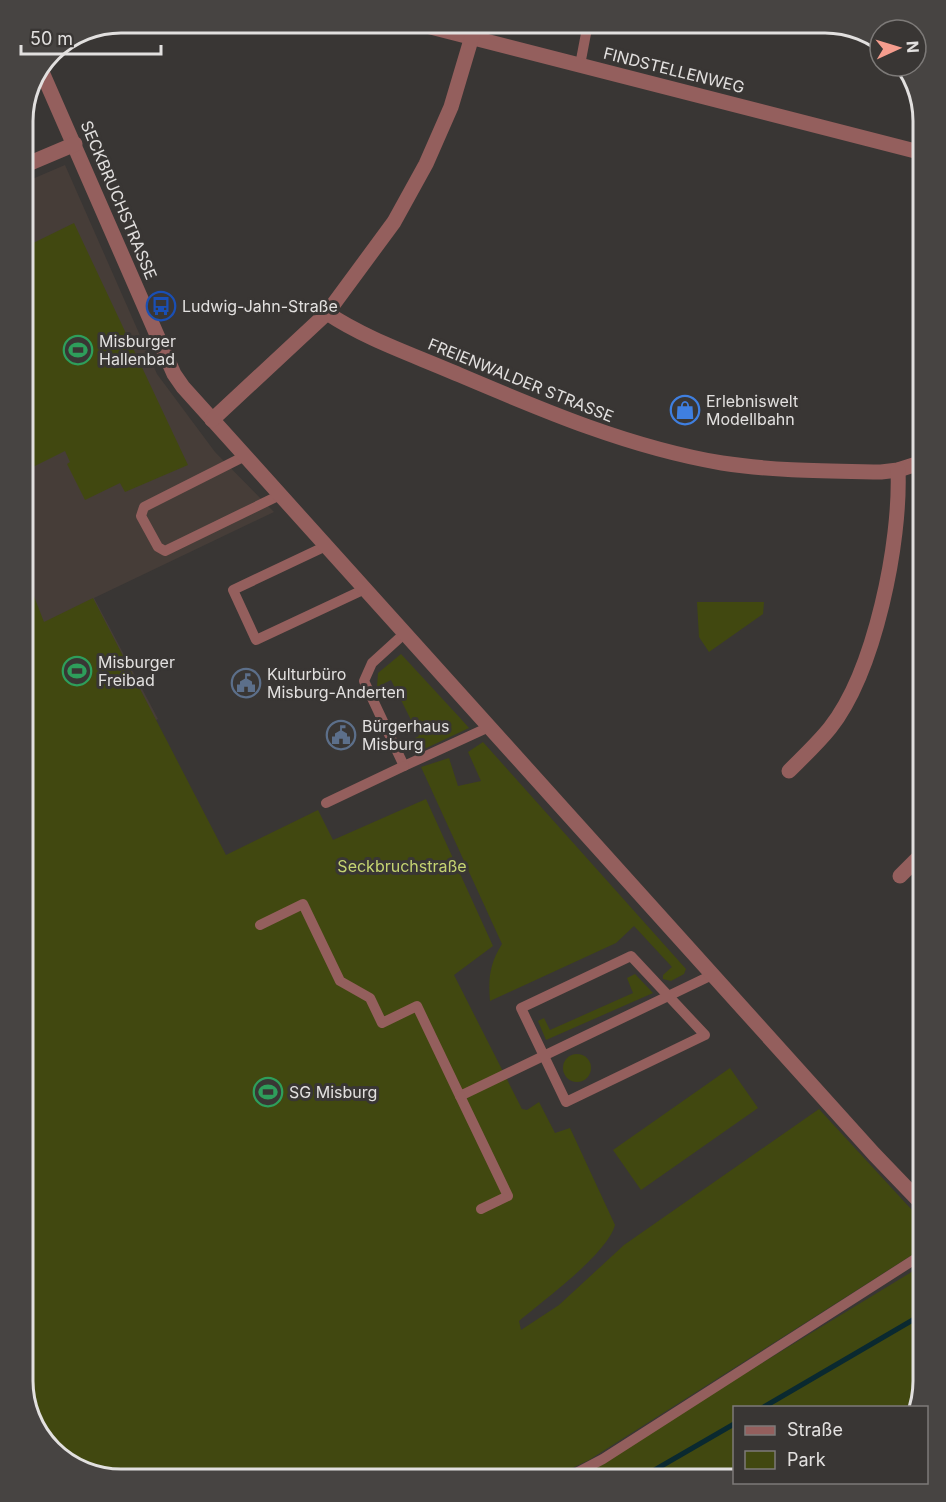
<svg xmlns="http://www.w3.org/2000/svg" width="946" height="1502" viewBox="0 0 946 1502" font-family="Inter,sans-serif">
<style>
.built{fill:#463d38}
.green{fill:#414810}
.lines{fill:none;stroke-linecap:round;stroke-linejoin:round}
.stream{stroke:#0a2930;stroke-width:5}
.service{stroke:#945f5d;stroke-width:10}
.minor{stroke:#945f5d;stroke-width:15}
.labels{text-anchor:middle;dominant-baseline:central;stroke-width:6;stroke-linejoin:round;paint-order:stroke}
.street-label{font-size:16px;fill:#e2e0df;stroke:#393634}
.poi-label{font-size:16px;fill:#e2e0df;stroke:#393634;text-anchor:start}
.park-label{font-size:16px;fill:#c5d471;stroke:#393634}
.rim{fill:none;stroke:#e2e0df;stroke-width:3}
</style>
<rect width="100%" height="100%" fill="#393634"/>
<!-- built -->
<path class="built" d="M65 165 157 374 215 452 274 512 94 598 158 719 23 783V183Z"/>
<!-- green -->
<g class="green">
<path d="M74 223 188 465 125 492 120 483 85 500 67 464 70 462 65 451 23 472V248Z"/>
<path d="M23 568 44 622 93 598 226 855 318 810 333 840 426 799 493 946 454 975 522 1109 527 1110 539 1102 555 1133 570 1128 615 1225C607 1254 544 1300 519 1321L521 1330 559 1305 624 1245 819 1109 923 1222V1248L589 1460 550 1479H115L67 1463 33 1425 23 1381Z"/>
<path d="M697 602H764L763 614 709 652 699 637Z"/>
<path d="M401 654 461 719 469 728 420 751 411 749 405 743 419 736 391 680 377 687 378 673Z"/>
<path d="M483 742 686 969 684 974 671 981 663 979V975L672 967 634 926 616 943 490 1001C488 978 490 963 502 944L421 767 449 758 458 786 481 781 468 752Z"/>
<path d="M635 974 653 993 546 1040 538 1021 544 1018 550 1030 633 993 627 978Z"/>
<circle cx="577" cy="1068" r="14"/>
<path d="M730 1068 758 1108 641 1190 613 1150Z"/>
<path d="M923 1265V1381L916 1407 734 1408V1479H571Z"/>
</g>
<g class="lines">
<!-- stream -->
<g class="stream">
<path d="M762 1408 923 1314"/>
<path d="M639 1479 734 1424"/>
</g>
<!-- service -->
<g class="service">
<path d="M580 65 588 23"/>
<path d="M245 456 144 507 141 516 158 547 165 551 280 495"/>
<path d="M326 546 233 590 256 640 365 589"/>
<path d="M405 633 372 663 364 681 404 766 489 727"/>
<path d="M326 803 404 766"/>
<path d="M260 925 303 904 340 981 370 998 382 1023 417 1006 460 1096 712 975"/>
<path d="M631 956 705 1035 566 1102 521 1008Z"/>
<path d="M460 1096 508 1196 481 1209"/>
<path d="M565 1479 603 1459 923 1254"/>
</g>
<!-- minor -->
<g class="minor">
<path d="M415 23 923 153"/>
<path d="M42 72 174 374 183 387 874 1154 923 1205"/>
<path d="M23 166 75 144"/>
<path d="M327 313C366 339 411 354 455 373 542 410 628 447 722 463 774 471 828 471 881 472L898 470 923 462"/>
<path d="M212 420 327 313 394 222 426 164 451 107 476 23"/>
<path d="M789 771C803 757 818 743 830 728 875 671 901 542 898 470"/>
<path d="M900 876 923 853"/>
</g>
</g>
<!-- icons -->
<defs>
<g id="bus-ring" transform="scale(1.5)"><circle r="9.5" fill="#393634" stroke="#1a4fb4" stroke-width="1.5"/><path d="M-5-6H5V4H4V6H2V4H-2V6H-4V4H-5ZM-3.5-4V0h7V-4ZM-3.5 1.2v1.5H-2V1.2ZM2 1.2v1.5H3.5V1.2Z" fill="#1a4fb4"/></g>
<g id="stadium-ring" transform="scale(1.5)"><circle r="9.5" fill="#393634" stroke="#2e9e5b" stroke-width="1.5"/><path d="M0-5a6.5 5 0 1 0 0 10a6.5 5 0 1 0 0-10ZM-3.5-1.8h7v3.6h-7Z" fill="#2e9e5b"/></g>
<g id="shop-ring" transform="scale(1.5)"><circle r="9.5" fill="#393634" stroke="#3f7fe0" stroke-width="1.5"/><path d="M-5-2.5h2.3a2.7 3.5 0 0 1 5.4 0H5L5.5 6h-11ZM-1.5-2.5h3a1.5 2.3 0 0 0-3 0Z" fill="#3f7fe0"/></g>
<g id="civic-ring" transform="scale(1.5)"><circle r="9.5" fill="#393634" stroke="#5c6f8a" stroke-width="1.5"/><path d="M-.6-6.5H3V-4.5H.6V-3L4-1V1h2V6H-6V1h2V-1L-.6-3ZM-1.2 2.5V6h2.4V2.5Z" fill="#5c6f8a"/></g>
</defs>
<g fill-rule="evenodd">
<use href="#bus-ring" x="161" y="306"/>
<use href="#stadium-ring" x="78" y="350"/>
<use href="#shop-ring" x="685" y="410"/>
<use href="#stadium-ring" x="77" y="671"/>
<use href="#civic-ring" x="246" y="683"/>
<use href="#civic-ring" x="341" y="735"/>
<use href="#stadium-ring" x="268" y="1092"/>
</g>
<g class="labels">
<!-- street labels -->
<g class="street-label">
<text transform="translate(674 70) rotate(14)">FINDSTELLENWEG</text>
<text transform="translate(119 200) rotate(67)">SECKBRUCHSTRASSE</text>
<text transform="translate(521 380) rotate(22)">FREIENWALDER STRASSE</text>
</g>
<!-- poi labels -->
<g class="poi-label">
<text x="182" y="306">Ludwig-Jahn-Straße</text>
<text x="99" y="341">Misburger<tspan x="99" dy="18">Hallenbad</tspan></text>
<text x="706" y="401">Erlebniswelt<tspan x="706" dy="18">Modellbahn</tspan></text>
<text x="98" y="662">Misburger<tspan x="98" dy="18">Freibad</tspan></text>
<text x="267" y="674">Kulturbüro<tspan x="267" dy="18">Misburg-Anderten</tspan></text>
<text x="362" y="726">Bürgerhaus<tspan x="362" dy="18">Misburg</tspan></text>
<text x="289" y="1092">SG Misburg</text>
</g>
<!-- park labels -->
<g class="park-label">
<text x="402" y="866">Seckbruchstraße</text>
</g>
</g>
<!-- crop -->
<path d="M0 0H946V1502H0ZM121 33H825A88 88 0 0 1 913 121V1381A88 88 0 0 1 825 1469H121A88 88 0 0 1 33 1381V121A88 88 0 0 1 121 33Z" fill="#474442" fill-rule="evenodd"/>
<path class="rim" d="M121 33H825A88 88 0 0 1 913 121V1381A88 88 0 0 1 825 1469H121A88 88 0 0 1 33 1381V121A88 88 0 0 1 121 33Z"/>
<!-- legend -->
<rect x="733" y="1406" width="195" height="78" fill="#393634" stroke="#7d7a78" stroke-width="1.5"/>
<rect x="745" y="1426" width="30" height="9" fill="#945f5d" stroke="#7d7a78" stroke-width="1.5"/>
<text x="787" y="1436" font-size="18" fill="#e2e0df">Straße</text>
<rect x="745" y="1451" width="30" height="18" fill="#414810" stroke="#7d7a78" stroke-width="1.5"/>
<text x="787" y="1466" font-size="18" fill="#e2e0df">Park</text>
<!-- north arrow -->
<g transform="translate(898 48) rotate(86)"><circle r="28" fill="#393634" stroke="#7d7a78" stroke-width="1.5"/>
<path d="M0-4.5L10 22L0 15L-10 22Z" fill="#f59d8e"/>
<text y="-9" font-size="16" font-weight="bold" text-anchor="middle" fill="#e2e0df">N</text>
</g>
<!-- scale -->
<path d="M21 45v9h140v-9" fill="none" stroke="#e2e0df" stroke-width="3"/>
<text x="30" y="45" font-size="18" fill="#e2e0df" stroke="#393634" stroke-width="4.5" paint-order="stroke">50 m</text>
</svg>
